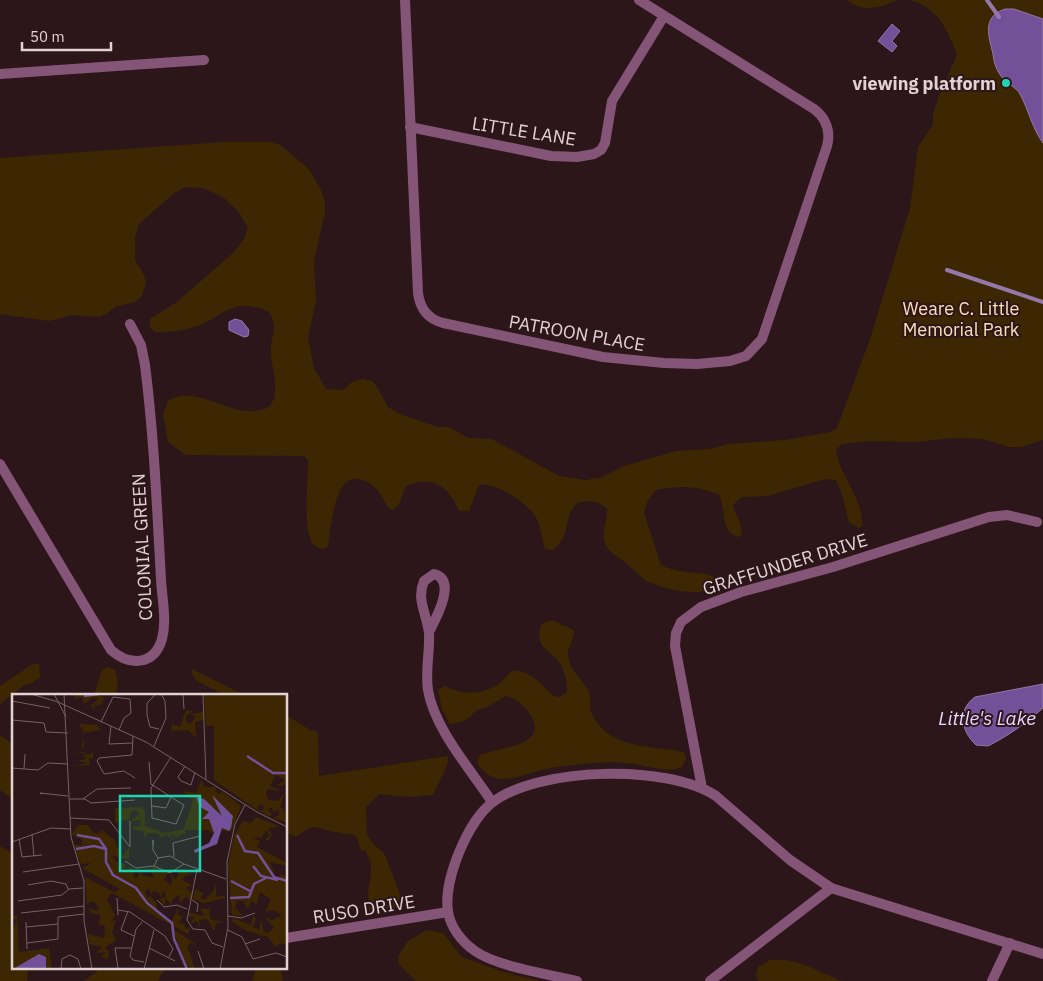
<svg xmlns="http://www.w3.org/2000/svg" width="1043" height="981" viewBox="0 0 1043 981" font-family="'IBM Plex Sans',sans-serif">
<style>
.green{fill:#3c2702}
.water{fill:#735097;stroke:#9577a9}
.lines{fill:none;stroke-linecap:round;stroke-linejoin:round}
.stream{stroke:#9577a9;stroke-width:4}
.street{stroke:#855577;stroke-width:10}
.poi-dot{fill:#1ed5b1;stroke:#2d1619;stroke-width:2}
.labels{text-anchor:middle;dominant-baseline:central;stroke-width:4;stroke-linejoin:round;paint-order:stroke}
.poi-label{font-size:18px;font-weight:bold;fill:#e3d2d4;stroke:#2d1619;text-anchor:end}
.street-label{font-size:18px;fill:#e3d2d4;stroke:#2d1619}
.park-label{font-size:18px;fill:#fbe0ba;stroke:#2d1619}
.water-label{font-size:19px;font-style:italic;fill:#e9d7ff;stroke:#2d1619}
.inset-river{fill:none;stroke:#735097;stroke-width:2.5}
.inset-road{fill:none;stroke:#766164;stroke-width:1}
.view{fill:#1ed5b1;fill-opacity:0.15;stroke:#1ed5b1;stroke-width:2.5}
.inset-edge{fill:none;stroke:#e3d2d4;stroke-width:2.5}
</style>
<rect width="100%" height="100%" fill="#2d1619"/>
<!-- green -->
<g class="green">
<path d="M847 0H897C880 8 863 13 847 0Z"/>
<path d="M909 0H1043V440L1021 447H1009L983 439 951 438 917 442 871 441 841 444 836 451C840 476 864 500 862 526L859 528 849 522 842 494 836 480 825 479 768 496 742 497 733 505 734 510 740 522 742 535 738 537C719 532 727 506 718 494 696 486 680 485 656 490L647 502 644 513 661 565C680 575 699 570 714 577L716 583 712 590C695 595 667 590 651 583 641 579 635 570 627 564 619 557 609 553 605 543 601 533 608 519 607 509 602 504 597 502 590 501 564 499 571 527 561 541 559 544 556 547 553 550L545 549C542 539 541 525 535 516 526 502 496 482 479 485L469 511H459C449 487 434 474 406 486L398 506 393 510 388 508C385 502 382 496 378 491 375 486 368 482 362 480 334 470 331 528 328 545L326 548C323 548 318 549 315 546 301 536 309 477 308 460L304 456 186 455 168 442 163 413 169 400C199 384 232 420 264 409 269 408 272 403 274 399 278 381 270 363 271 346 272 336 277 327 271 316 269 311 265 310 259 308 231 301 223 315 200 325 185 331 171 332 155 332L150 328V319L177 302 233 253 244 239 248 228 238 211 223 197 203 188 186 187 173 194 139 224 135 237V260L144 275 146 283 142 296 135 302 115 307 106 314 98 317 73 315 49 321 0 314V158L223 142H271L280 145 309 169 321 190 325 201V212L314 261 316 301 308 338 314 368 326 389 343 390 352 382 362 379 372 381 377 387 388 407 402 415 438 427H449L468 438 492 439 559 476 585 480 600 478 624 466 676 451 709 449 728 444 785 440 831 432 837 428 870 339 910 208 918 147 933 125V114L941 91 957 55C948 30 937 6 909 0Z"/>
<path d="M548 621H554L574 630C575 640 567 646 568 656 570 671 582 679 589 692 592 698 589 705 591 711 606 750 650 745 684 752L686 759 682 767C665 774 643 764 626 763 608 761 590 763 572 765 561 766 549 768 538 771 515 777 492 789 477 762L480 755C497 747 551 747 530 714 525 706 515 698 506 696L485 708 476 710 469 718 461 722 450 724 442 709 438 690 445 686C468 699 497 693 511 671 529 668 542 686 554 696L559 697 567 692C568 682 564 667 556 658 545 648 535 645 541 625Z"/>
<path d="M39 663 40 677 32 683 23 686 0 704V686L31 665Z"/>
<path d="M108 667 115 670 118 680 116 695H94L102 670Z"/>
<path d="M192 669 244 695H224L197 681 191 673Z"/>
<path d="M286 715 310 730 318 732 319 776 448 756V763L433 795 409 797 379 794 366 807 367 834 373 844 384 853 400 894V903L391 909 375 913 369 909 368 892 371 873V863L366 851 361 850 356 836C349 833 343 834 336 832 313 829 318 820 296 837L286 833Z"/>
<path d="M0 735 14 745V805L9 796 0 790Z"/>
<path d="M0 846 14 854V967H28L27 981H0Z"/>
<path d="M427 930 443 933 462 957 503 972 540 981H416L399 964 398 956 408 941Z"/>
<path d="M770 960C801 958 815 971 842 981H759L756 976 758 967Z"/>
<path d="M102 967H170L162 973 158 981H84Z"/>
<path d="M256 967H280L283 981H252Z"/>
</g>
<!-- water -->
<g class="water">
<path d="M1005 9H1014L1043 19V143C1032 128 1029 111 1020 94 1016 87 1006 83 1001 76 996 69 994 63 993 54 989 37 981 17 1005 9Z"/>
<path d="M892 24 900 31 892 41 897 46 892 52 878 41Z"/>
<path d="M235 319 242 321 249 330 248 336 244 337 229 330V322Z"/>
<path d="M1043 684V708C1026 723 1008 736 988 746L976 745C961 731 957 710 975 697Z"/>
</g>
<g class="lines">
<!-- stream -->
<g class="stream">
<path d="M987 0 999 17"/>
<path d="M947 270 1043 302"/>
</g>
<!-- street -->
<g class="street">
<path d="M405 0 418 293C420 309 428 319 443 323L603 357 664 363 697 364 730 361 746 356 762 339 827 146C831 131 826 118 814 109L639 0"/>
<path d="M0 74 204 60"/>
<path d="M410 127 551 156 577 157 594 154 601 150 605 143 612 101 664 16"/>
<path d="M0 464 111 650C129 666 154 666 162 639 167 620 162 599 161 579 157 508 154 436 145 365L141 345 130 324"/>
<path d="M429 632C435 620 458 580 434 574L424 581C416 600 427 614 429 633 430 652 425 671 428 690 434 728 471 770 492 802"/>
<path d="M702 788 675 646 676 633 681 622 701 607 741 592 833 567 989 517 1007 515 1037 522"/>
<path d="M286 938 448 912"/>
<path d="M577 981C548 974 498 967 475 951 462 942 450 927 448 911 443 881 468 820 493 802 539 767 668 764 716 796L790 860 831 888 1043 954"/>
<path d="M710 981 831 888"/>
<path d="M992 981 1010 943"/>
</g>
</g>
<!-- markers -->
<circle class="poi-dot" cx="1006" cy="83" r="5"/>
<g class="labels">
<!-- poi labels -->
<g class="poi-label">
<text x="996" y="83">viewing platform</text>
</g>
<!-- street labels -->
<g class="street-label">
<text transform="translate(524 131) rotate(9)">LITTLE LANE</text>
<text transform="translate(577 333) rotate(10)">PATROON PLACE</text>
<text transform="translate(142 547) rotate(-93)">COLONIAL GREEN</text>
<text transform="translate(785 564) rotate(-17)">GRAFFUNDER DRIVE</text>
<text transform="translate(364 909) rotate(-9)">RUSO DRIVE</text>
</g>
<!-- park labels -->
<g class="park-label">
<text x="961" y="308">Weare C. Little<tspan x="961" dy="21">Memorial Park</tspan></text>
</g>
<!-- water labels -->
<g class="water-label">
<text x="987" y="718">Little's Lake</text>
</g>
</g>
<!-- overview -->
<g transform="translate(12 694)">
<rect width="275" height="275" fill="#2d1619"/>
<path d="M62 0H81L92 3 90 10 82 12 83 17 79 11 86 5 82 3 72 10 70 3 63 5ZM192 0H275V86L271 92 265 91 274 86 264 81 258 92 270 97 256 95 254 98 256 106 266 107 273 98 268 114 272 115 275 129 262 124 268 120 266 114 263 119 259 113 256 116 260 120 258 123 246 116H252L251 111H247L245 116 202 86V32H194ZM174 16 181 17 174 22V28L179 30 183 23 179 20 191 18V26L183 28 184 44 176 36 159 37 160 30 168 33ZM70 30 85 31 88 36 72 39V53L67 52 70 51 72 43 70 34 66 31ZM60 58H72L75 61 81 58V64H77L78 75 77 71 59 72 76 69 66 67 74 65 71 59ZM190 85 192 93H205L203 98 209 100V97L229 112 219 138 201 134V140L197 136H173L174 142 172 139 165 143 158 140 162 147 154 140 150 144 145 139H135L133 144 131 137 121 136V133L129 132 128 126 119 127 127 120 123 116 118 119V125L103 129V114L129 113 133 117V132L152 139 172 135 181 106 169 97 184 99ZM244 123 267 132 256 135 260 140 257 146H253L258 141 254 136 250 144 240 143 248 147 245 153 275 169V172L258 168 263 182 266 184 270 180 275 184V258L274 262 275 252 269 249 264 253 256 243 235 237 220 228 218 233 221 224 239 231 241 221 244 225 241 233 247 236 249 226 252 238 257 239 262 233 252 223 260 226 270 221 261 216 253 218 259 206 248 198 245 210 239 207 236 215 231 207H225L223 213 231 222 220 221 216 173 222 141 231 127 239 129ZM66 131H76L80 138 86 140 90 136 104 147 105 154 111 153 107 157 111 162 117 153V165L100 162 105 168 113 170 111 180 118 173 122 175 121 183 125 184 129 175 130 181 142 184 138 176 141 173 156 179 152 186 160 192 159 180 164 186 167 176 181 180 173 182 170 186 180 191 173 194 181 199 178 207 174 202 168 210 167 201 160 206V211L154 205 152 211 147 206 154 202 152 196 148 203 147 199 141 197 140 201 136 194 133 197 135 204 138 202 144 208 146 218 159 228 167 212 165 221 171 222 166 229 172 230 174 235 178 234 176 240 100 199 95 205 103 221 99 227 104 226 100 238 104 246 93 254 97 258 96 265 89 263 94 258 84 259 90 253 77 250 75 232 76 240 92 244 93 234 91 233 95 231H87L88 220H80L76 214 85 217 87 213 80 207 75 210 73 183 102 198 108 195 70 174 80 169 69 170 62 151H70V145L60 140ZM204 189V203L212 201 213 204 192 209 181 205 183 195 192 199 188 204 192 206 201 198ZM188 215H200L197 218 199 226 213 228 204 229 202 237 195 225 187 226 188 234 185 227 178 230 182 223 176 222V218L193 222ZM5 221 7 258 37 254 40 275H0L1 234 5 227 0 223ZM161 235 185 251 179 249 175 252 183 275 173 271Z" fill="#3c2702"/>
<path d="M200 101 221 122 219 134 217 137 210 134 205 150 183 159 182 156 197 149 202 139 197 125H190L197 118 188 113 184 103 192 105 210 122ZM27 260 34 263V275H1Z" fill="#735097"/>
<path class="inset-river" d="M72 2 87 0M235 62 261 79H275M65 141 87 145 94 155M225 141 233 157 246 159 262 183 275 187M64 155 82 152 94 155V168L101 181 124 194 135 209 160 229 162 245 175 275M241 172 249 182 266 186M219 187 238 197M218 204 237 203 242 190 254 184"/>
<path class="inset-road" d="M19 0 46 8M42 0 54 23M52 0 59 143 72 187V227L80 275M144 0 135 9V21L138 33 147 35M171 0 172 15M191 0 194 85M0 7 38 14M46 8 134 48 245 118 275 133M0 26 32 29 34 38 56 39M89 28 101 3 118 5 119 19 112 24 107 36M99 32 97 50 121 49M121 42 120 61 87 64 85 67 92 80 112 77 123 84M142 52 154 24 153 7 149 0M137 68 139 90 140 91H141L142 92 170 110 172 111 164 130 140 124 139 94 140 93 141 91 147 82 159 63M173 72 166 83 169 87 179 91 183 78M0 74 26 76 36 69 56 70M12 75 13 60M31 100 28 99 56 102M58 105H73L79 109 123 106M71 105 85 95 119 94M140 112 154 114 159 103M58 124 97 126 118 153V127M20 141 22 162M7 145 10 163 30 161M0 148 39 134 59 135M141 151V146V156L146 164M162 163 161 149 188 142M113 167 124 174 142 172M172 170 158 179 142 172 146 164 158 162 172 170 214 185M185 175 175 226 181 235 193 236 200 249 211 253M11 178 67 170M16 191 39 187 54 190 56 195M105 204 106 221M145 206 152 213 165 211 175 215M180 206 186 210 185 218M6 207 50 201 57 195 71 194M106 216 118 218 153 242 161 255 157 263M116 217 109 236 122 242M9 219 72 212M216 222 229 224 243 219M14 228 15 255M130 228 124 235 118 262 121 266 132 268M14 233 46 230M216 236 230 243 241 265 264 259 275 263M15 249 46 245V223L72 220M233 250 248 245M137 254 163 267M186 257 192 275M106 274 103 254H119M49 275 50 265 58 261 66 265 69 275M132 275 142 236M208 275 216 233 215 168 223 130 233 111"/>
<path class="view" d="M108 102H188V177H108Z"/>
<rect width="275" height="275" class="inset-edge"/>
</g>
<!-- scale -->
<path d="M22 42v8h89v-8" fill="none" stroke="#e3d2d4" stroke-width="2.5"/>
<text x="30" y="42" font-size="15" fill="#e3d2d4" stroke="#2d1619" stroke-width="4" paint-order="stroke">50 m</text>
</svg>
